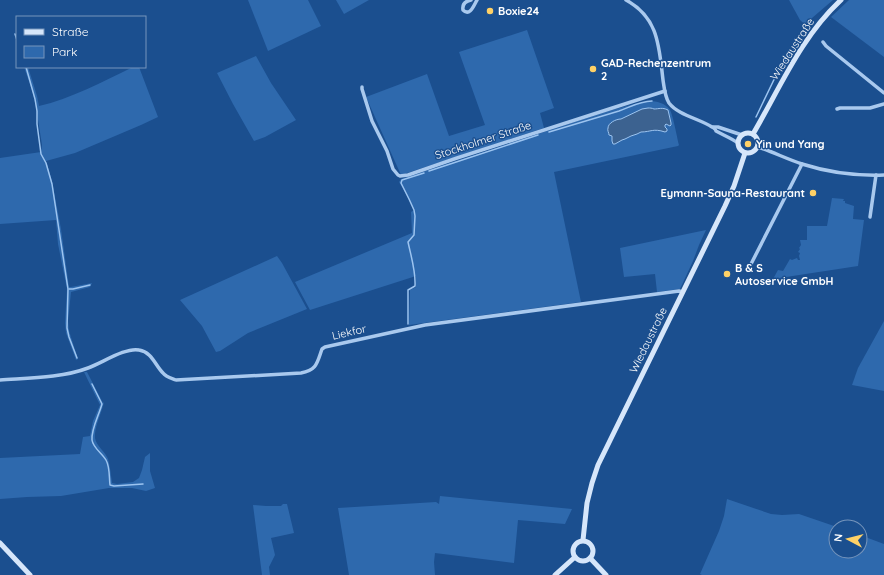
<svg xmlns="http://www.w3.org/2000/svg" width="884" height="575" viewBox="0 0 884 575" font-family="Quicksand,sans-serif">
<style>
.green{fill:#2e69ad}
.water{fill:#3c6290;stroke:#9cc4f0}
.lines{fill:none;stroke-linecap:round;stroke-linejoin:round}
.stream{stroke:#9cc4f0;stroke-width:1.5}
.minor{stroke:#a9c9ee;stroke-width:3.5}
.secondary{stroke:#d6e6fa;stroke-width:5}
.poi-dot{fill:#ffd166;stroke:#1b4f8f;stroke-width:1.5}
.labels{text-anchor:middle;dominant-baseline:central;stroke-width:3;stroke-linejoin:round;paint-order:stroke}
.poi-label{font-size:11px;font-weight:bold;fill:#fff;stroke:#1b4f8f;text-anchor:start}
.street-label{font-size:11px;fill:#fff;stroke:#1b4f8f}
</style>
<rect width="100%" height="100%" fill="#1b4f8f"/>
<!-- green -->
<g class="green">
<path d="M248 0H308L321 26 268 51Z"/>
<path d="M336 0H369L344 14Z"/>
<path d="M789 0H833L812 18 808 27 800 20Z"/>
<path d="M849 0H884V57L831 17Z"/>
<path d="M527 30 554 108 540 113 544 128 401 175 366 97 427 74 449 136 485 125 459 52Z"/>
<path d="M256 56 271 83 296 120 265 137 254 141 233 104 217 73Z"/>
<path d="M24 67H28L37 96 39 106C70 99 104 81 133 67H139L158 117 141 125 75 153 46 161 52 181 61 229 69 287H71L92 283 90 287 71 292 68 321 69 331 78 359 76 360 66 333 65 323 67 289 58 244 56 220 0 224V158L41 152 42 145 36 107 33 93Z"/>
<path d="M649 101C657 101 665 103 670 110 673 115 677 137 679 145L678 146 554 172 581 302 409 325 410 290 416 287V276L310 310 295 282 412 233 411 212 414 210 409 199 399 182 401 179 608 111 634 104Z"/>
<path d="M832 198 844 199 843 201H845V203L854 206 853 219 864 220 858 266 773 279 778 270 783 271 790 259 792 260 797 258 798 260H800L799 256 800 253 798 252 800 249 799 248 801 245 800 240H807V226H827Z"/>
<path d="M706 230 699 245 693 261 680 289 657 292 655 274 624 277 620 248Z"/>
<path d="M277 256 282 263 307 309 248 333 220 351 216 352 202 326 180 300Z"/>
<path d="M884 321V391L852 385 858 368Z"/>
<path d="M84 372H87L103 403 104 402C102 412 94 427 95 438 96 446 105 451 108 459 110 466 111 476 112 483L117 484 133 482 139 478 142 470 145 457 150 453V471L155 488 146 491 132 488H109L61 496 27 497 0 499V458L80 454 83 437 90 436 93 421 100 405Z"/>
<path d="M440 496 572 509 565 524 518 520 514 563 435 553 434 562 435 575H349L338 508 436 502 439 504Z"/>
<path d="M727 499 771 514 782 515 799 514 837 527H836V551H860V535L884 544V575H702L700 574 719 531 724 516Z"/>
<path d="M283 504H287L294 533 271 538 275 555 269 567 270 575H262L253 505 266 506H281Z"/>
</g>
<!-- water -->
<path class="water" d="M648 108C650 108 652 108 654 109 659 109 662 107 668 110L671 123V125L670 126 666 124 665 125V127L667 129V131L665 132C653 128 651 132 641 132L637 134 631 136 625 139 622 140 615 144H613L612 141V136L609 135C609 133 607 130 608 128 608 123 616 119 621 119L642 109Z"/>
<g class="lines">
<!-- stream -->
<g class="stream">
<path d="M15 34 17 40"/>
<path d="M26 67 35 99 37 111V124L41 154 46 163 52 184 68 289 67 328 69 337 77 358"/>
<path d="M756 117 782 63 787 60 800 40"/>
<path d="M549 132C572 125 596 118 619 111 630 107 640 101 652 101"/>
<path d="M429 171 538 135"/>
<path d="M69 289H73L90 285"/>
<path d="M408 324V290L415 286C416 272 411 256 408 242L414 235 415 216 414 210 409 199 401 183 402 180 424 173"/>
<path d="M92 384 102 404C99 415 91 429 92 440 93 448 102 453 106 460 110 467 109 477 110 485L114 486 143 484"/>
</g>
<!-- minor -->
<g class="minor">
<path d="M471 0C466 1 462 4 463 10 470 17 474 5 477 0"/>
<path d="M626 0C659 18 659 47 663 80 664 87 665 97 669 103 678 115 700 119 712 127 713 127 716 130 716 131 723 135 731 138 738 143"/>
<path d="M823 42 826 46 884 93"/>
<path d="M362 87V89L372 121 387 151 393 169 398 175 400 176 408 175 457 158 665 91"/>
<path d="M837 109 840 108H870L884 104"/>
<path d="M713 127H718L742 135"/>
<path d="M758 147C773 152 787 159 802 164 827 172 857 176 884 175"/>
<path d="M870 217 876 175"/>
<path d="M750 266 802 164"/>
<path d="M0 380C27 378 62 378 88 368 102 363 126 347 139 350 152 352 155 365 163 373 166 377 171 378 176 380L301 373C317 370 317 363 322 349L325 347 425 325 679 291 683 292"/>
</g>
<!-- secondary -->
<g class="secondary">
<circle cx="748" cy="143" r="10"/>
<path d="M753 134C780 88 801 37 841 0"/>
<path d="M583 540 587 503 592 483 598 465 725 206 734 186 745 153"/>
<circle cx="583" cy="551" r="10"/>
<path d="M0 543 30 575"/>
<path d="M590 558 606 575"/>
<path d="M555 575 575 557"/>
</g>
</g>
<!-- markers -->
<g class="poi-dot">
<circle cx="490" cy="11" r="4"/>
<circle cx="593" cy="69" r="4"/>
<circle cx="748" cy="144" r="4"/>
<circle cx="813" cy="193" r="4"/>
<circle cx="727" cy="274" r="4"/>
</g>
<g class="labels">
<!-- poi labels -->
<g class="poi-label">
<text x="498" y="11">Boxie24</text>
<text x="601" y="63">GAD-Rechenzentrum<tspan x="601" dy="13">2</tspan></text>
<text x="756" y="144">Yin und Yang</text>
<text x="805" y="193" text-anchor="end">Eymann-Sauna-Restaurant</text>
<text x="735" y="268">B &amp; S<tspan x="735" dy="13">Autoservice GmbH</tspan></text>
</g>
<!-- street labels -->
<g class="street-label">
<text transform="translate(792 49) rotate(-57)">Wiedaustraße</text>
<text transform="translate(483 140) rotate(-18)">Stockholmer Straße</text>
<text transform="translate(349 332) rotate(-13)">Liekfor</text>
<text transform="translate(648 340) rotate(-64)">Wiedaustraße</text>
</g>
</g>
<!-- legend -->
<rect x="16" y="16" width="130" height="52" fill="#1b4f8f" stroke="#7695bc"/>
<rect x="24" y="29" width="20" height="6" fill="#d6e6fa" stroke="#7695bc"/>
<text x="52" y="36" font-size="12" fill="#ffffff">Straße</text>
<rect x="24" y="46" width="20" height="12" fill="#2e69ad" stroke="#7695bc"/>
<text x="52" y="56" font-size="12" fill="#ffffff">Park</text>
<!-- north arrow -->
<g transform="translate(848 539) rotate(277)"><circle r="19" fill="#1b4f8f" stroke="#7695bc"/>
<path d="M0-3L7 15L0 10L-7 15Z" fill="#ffd166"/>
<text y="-6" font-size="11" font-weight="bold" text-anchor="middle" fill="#ffffff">N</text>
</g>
</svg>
